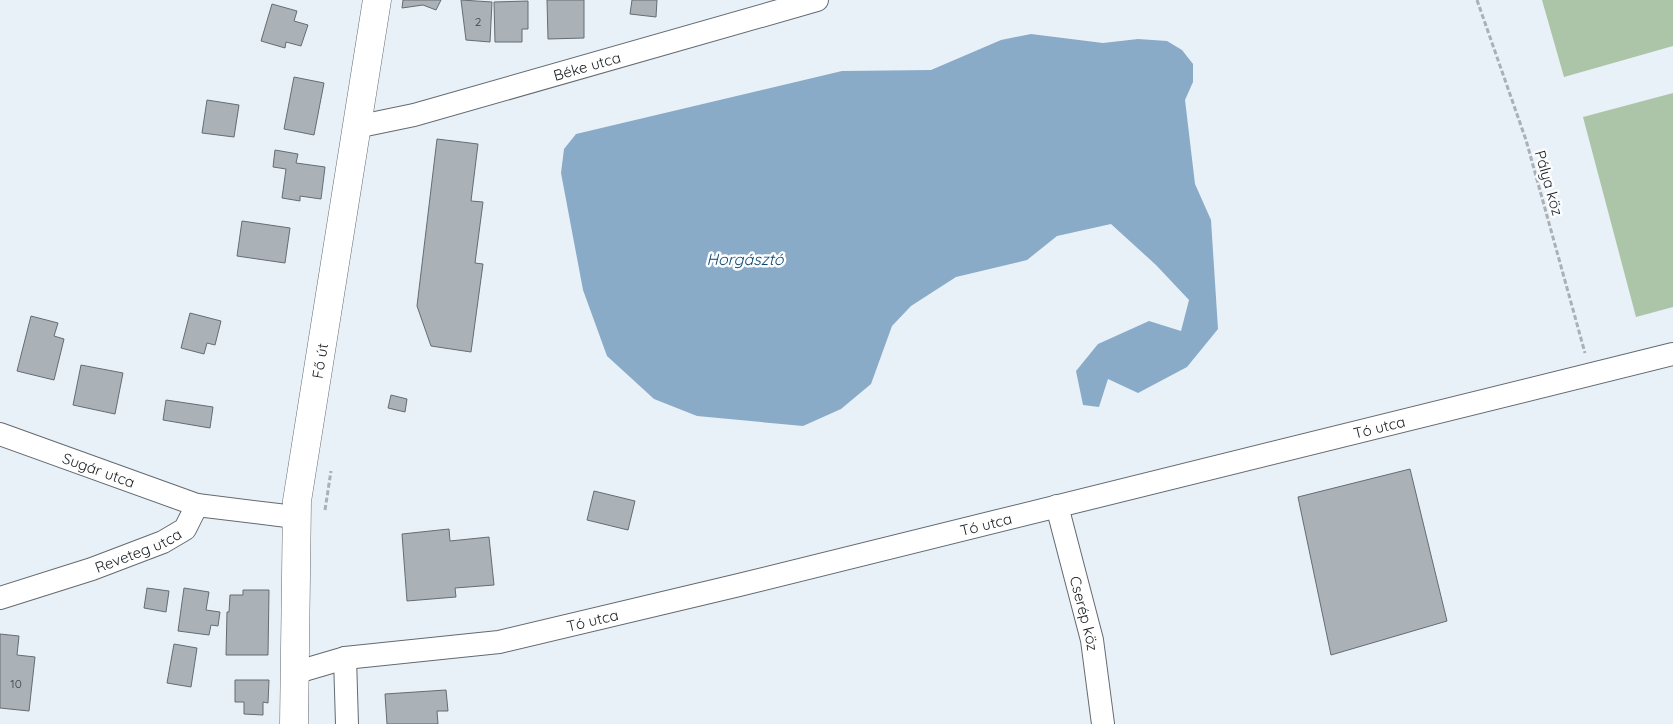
<svg xmlns="http://www.w3.org/2000/svg" width="1673" height="724" viewBox="0 0 1673 724" font-family="Quicksand,sans-serif">
<style>
.green{fill:#acc5a8}
.water{fill:#89abc7}
.building{fill:#aab2b8;stroke:#656c72}
.lines{fill:none;stroke-linecap:round;stroke-linejoin:round}
.street-casing{stroke:#636a70;stroke-width:24}
.secondary-casing{stroke:#636a70;stroke-width:29}
.path{stroke:#aab0b6;stroke-width:3;stroke-dasharray:5 2.5;stroke-linecap:butt}
.street{stroke:#fff;stroke-width:22}
.secondary{stroke:#fff;stroke-width:28}
.labels{text-anchor:middle;dominant-baseline:central;stroke-width:5;stroke-linejoin:round;paint-order:stroke}
.number-label{font-size:12px;fill:#3d4144}
.street-label{font-size:15px;fill:#191b1e;stroke:#fbfdfe}
.water-label{font-size:16px;font-style:italic;fill:#0d466c;stroke:#fbfdfe}
</style>
<rect width="100%" height="100%" fill="#e9f1f8"/>
<!-- green -->
<g class="green">
<path d="M1542 0H1673V46L1564 77Z"/>
<path d="M1673 93V307L1636 317 1583 117Z"/>
</g>
<!-- water -->
<path class="water" d="M1031 34 1103 43 1138 39 1167 41 1182 50 1193 64V82L1185 100 1195 184 1211 220 1218 329 1187 367 1138 393 1108 379 1099 407 1083 405 1076 371 1098 344 1149 321 1181 331 1189 300 1156 265 1111 224 1057 236 1027 260 956 277 911 306 892 326 871 384 841 409 803 426 697 416 654 399 607 356 583 290 561 173 564 149 576 134 842 71 931 70 1001 40Z"/>
<!-- building -->
<g class="building">
<path d="M403 0H441L436 10 423 5 402 8Z"/>
<path d="M461 0 492 2 490 42 466 40Z"/>
<path d="M547 0H584V38L548 39Z"/>
<path d="M632 0H657L656 17 630 14Z"/>
<path d="M528 1V29H522V42H495L494 2Z"/>
<path d="M272 4 297 11 294 21 308 25 301 46 286 42 285 48 261 41Z"/>
<path d="M294 77 324 83 314 135 284 129Z"/>
<path d="M207 100 239 105 234 137 202 133Z"/>
<path d="M437 139 478 144 471 201 483 202 475 263 483 264 471 352 431 346 417 306Z"/>
<path d="M275 150 298 154 296 163 325 167 321 199 300 196V201L282 198 286 169 273 167Z"/>
<path d="M242 221 290 228 285 263 237 256Z"/>
<path d="M190 313 221 321 215 345 207 343 204 354 181 348Z"/>
<path d="M31 316 58 323 54 336 64 339 54 380 17 371Z"/>
<path d="M81 365 123 373 115 414 73 405Z"/>
<path d="M391 395 407 399 405 412 388 408Z"/>
<path d="M166 400 213 407 210 428 163 420Z"/>
<path d="M1410 469 1447 621 1331 655 1298 497Z"/>
<path d="M594 491 635 501 628 530 587 520Z"/>
<path d="M449 529 450 541 489 537 494 585 455 588 456 597 407 601 402 534Z"/>
<path d="M147 588 169 591 166 612 144 608Z"/>
<path d="M184 588 209 592 206 610 220 612 218 626 211 625 209 635 178 631Z"/>
<path d="M243 590H269L268 655H226L227 612H229L230 595H243Z"/>
<path d="M0 634 19 636 17 655 35 657 29 711 0 708Z"/>
<path d="M174 644 197 648 191 687 167 683Z"/>
<path d="M235 680H269L268 703 263 702V715L244 714V702H235Z"/>
<path d="M446 690 448 711H437L438 724H387L385 694Z"/>
</g>
<g class="lines">
<!-- street casing -->
<g class="street-casing">
<g id="street">
<path id="s1" d="M356 127 414 115 817 0"/>
<path id="s2" d="M0 434 197 505"/>
<path id="s3" d="M1057 506 1092 640 1103 724"/>
<path id="s4" d="M0 598 92 569 163 542 185 529 197 505 295 517"/>
<path d="M345 658 347 724"/>
<path id="s5" d="M294 673 345 658 499 642 739 585 1673 354"/>
</g>
</g>
<!-- secondary casing -->
<g class="secondary-casing">
<g id="secondary">
<path id="s6" d="M294 724 297 501 377 0"/>
</g>
</g>
<!-- path -->
<g class="path">
<path d="M1477 0 1526 140 1585 353"/>
<path d="M325 510 331 471"/>
</g>
<!-- street -->
<use href="#street" class="street"/>
<!-- secondary -->
<use href="#secondary" class="secondary"/>
</g>
<g class="labels">
<!-- number labels -->
<g class="number-label">
<text x="478" y="21">2</text>
<text x="16" y="683">10</text>
</g>
<!-- street labels -->
<g class="street-label">
<text stroke="none"><textPath href="#s1" startOffset="239">Béke utca</textPath></text>
<text transform="translate(1549 183) rotate(74)">Pálya köz</text>
<text stroke="none"><textPath href="#s6" startOffset="365">Fő út</textPath></text>
<text stroke="none"><textPath href="#s5" startOffset="1114">Tó utca</textPath></text>
<text stroke="none"><textPath href="#s2" startOffset="105">Sugár utca</textPath></text>
<text stroke="none"><textPath href="#s5" startOffset="709">Tó utca</textPath></text>
<text stroke="none"><textPath href="#s4" startOffset="146">Reveteg utca</textPath></text>
<text stroke="none"><textPath href="#s3" startOffset="111">Cserép köz</textPath></text>
<text stroke="none"><textPath href="#s5" startOffset="304">Tó utca</textPath></text>
</g>
<!-- water labels -->
<g class="water-label">
<text x="745" y="259">Horgásztó</text>
</g>
</g>
</svg>
